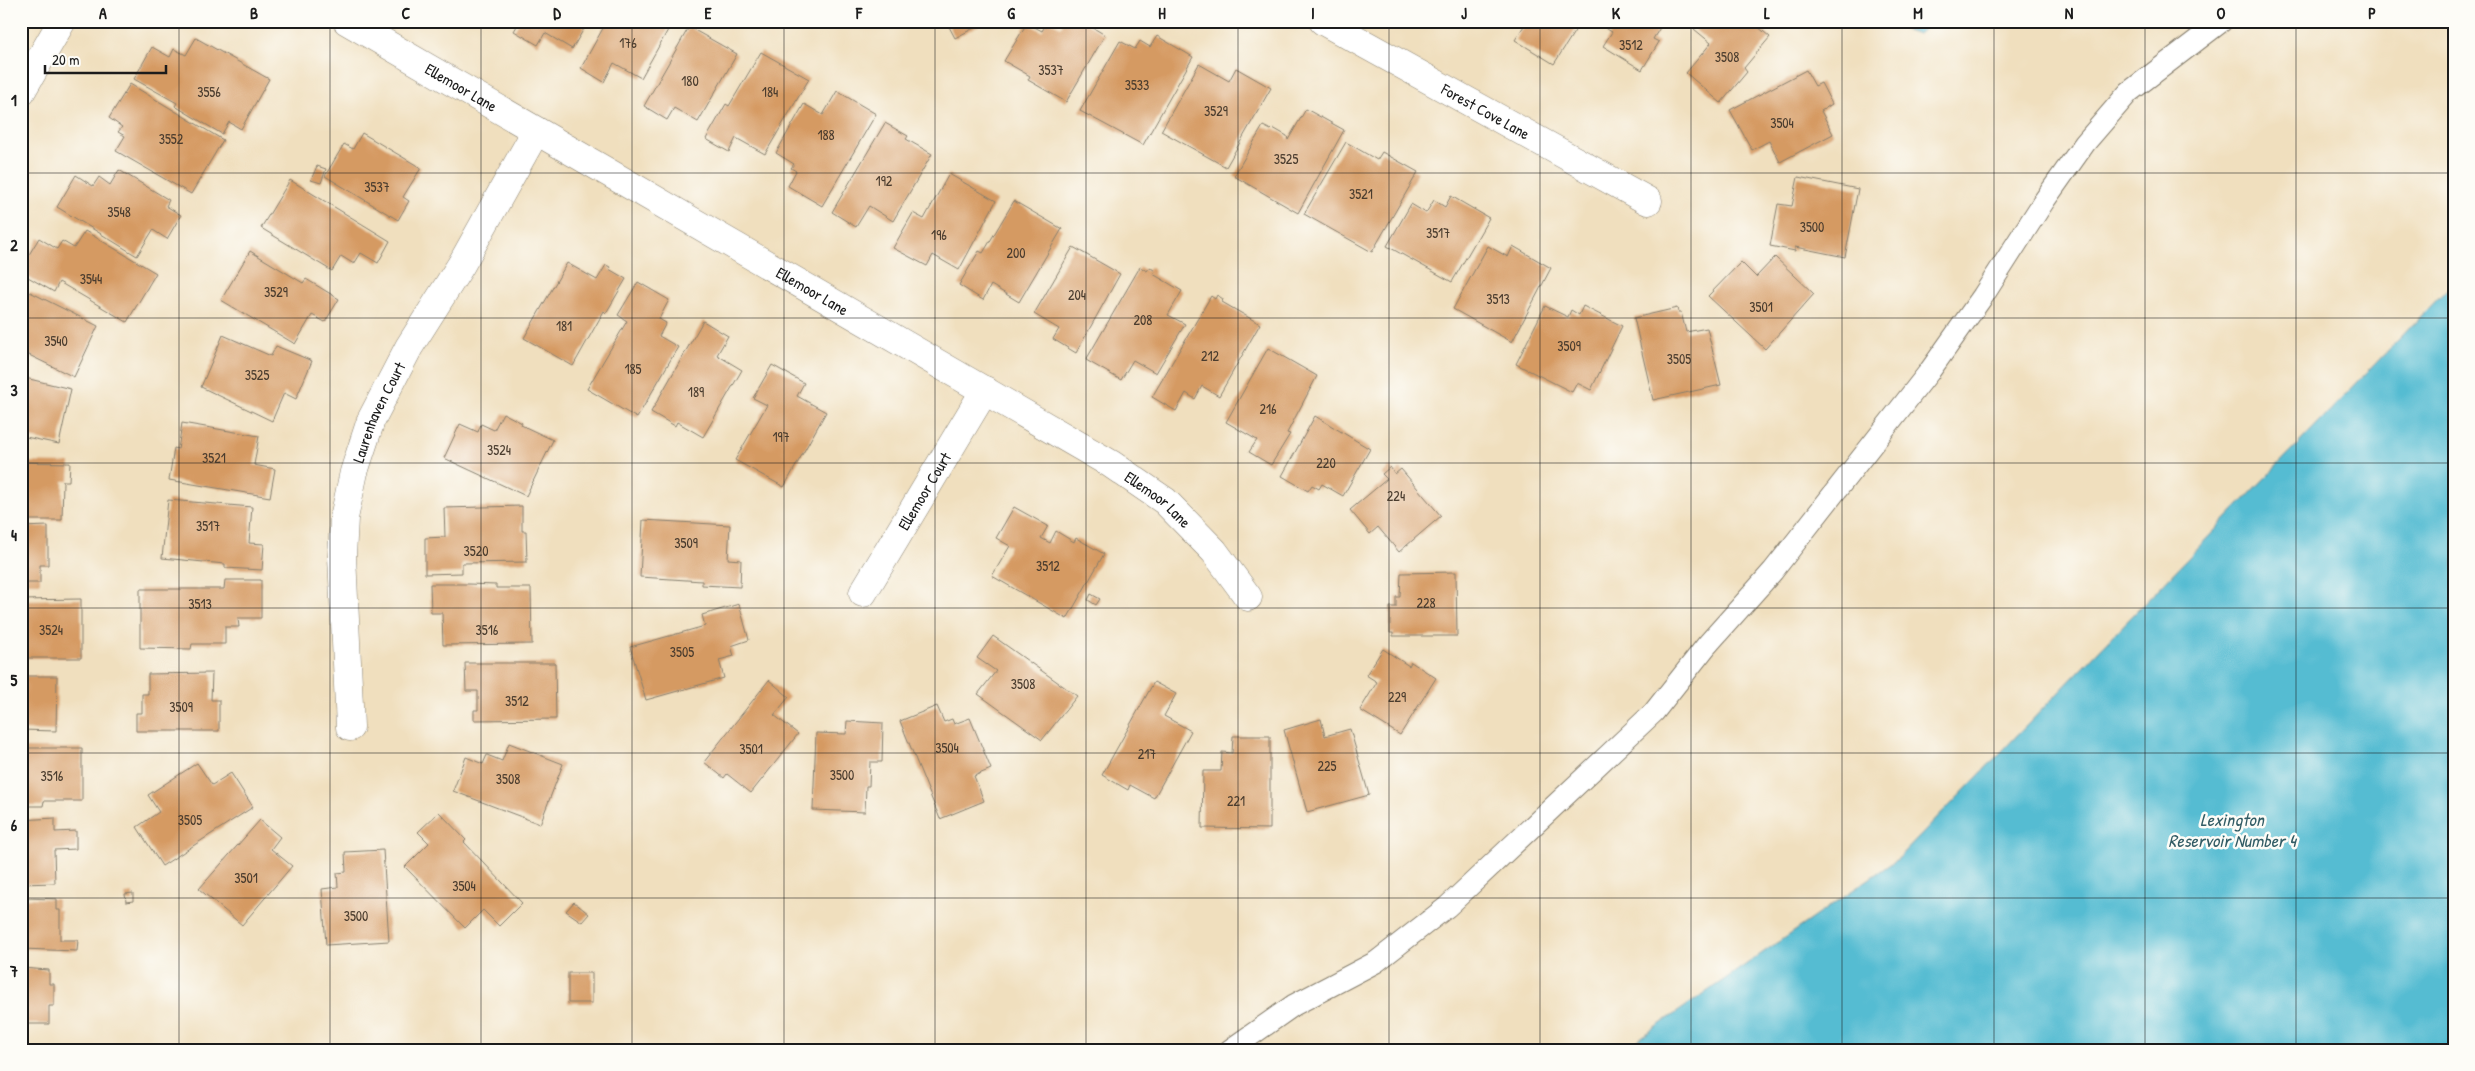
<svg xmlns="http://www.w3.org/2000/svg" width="2475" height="1071" viewBox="0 0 2475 1071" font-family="'Patrick Hand',sans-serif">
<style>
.water{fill:#54bcd2;stroke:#386c77}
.building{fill:#d59a62}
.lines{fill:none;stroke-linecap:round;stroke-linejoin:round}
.lane-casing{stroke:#867e6d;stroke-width:23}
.street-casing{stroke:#867e6d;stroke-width:29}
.lane{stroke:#fff;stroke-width:21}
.street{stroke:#fff;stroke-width:28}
.grid{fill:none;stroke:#1c1c1c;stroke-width:1;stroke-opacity:0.55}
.labels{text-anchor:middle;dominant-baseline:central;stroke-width:5;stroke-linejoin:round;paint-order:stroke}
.number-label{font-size:14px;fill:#4a3c2e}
.street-label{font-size:16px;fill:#1c1c1c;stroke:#fdfcf7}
.water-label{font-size:18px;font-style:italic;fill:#325c65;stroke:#fdfcf7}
.neatline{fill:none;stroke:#1c1c1c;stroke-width:2}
.grid-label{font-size:16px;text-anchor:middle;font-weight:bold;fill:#1c1c1c}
</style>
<rect width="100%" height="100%" fill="#fdfcf7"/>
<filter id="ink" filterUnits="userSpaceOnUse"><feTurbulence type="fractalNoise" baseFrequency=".02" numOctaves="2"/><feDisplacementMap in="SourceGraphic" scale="10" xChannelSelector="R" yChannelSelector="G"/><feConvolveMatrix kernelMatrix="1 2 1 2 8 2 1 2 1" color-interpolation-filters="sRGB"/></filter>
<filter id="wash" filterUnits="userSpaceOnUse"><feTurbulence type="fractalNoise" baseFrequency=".0096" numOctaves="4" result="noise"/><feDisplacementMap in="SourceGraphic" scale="20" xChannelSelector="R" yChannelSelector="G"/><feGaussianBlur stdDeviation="1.12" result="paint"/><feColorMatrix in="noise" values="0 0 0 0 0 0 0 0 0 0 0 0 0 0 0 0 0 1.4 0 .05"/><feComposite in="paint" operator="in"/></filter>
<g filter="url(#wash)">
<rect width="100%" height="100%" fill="#f0dfbe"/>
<!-- water -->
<g class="water">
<path d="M1880 21H1933L1918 34Z"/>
<path d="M2454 282V1050H1623L1899 858Z"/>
</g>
<g id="blocks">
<!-- building -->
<g class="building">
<path d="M520 21H586L583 26 585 27 572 49 545 33 538 45 514 31Z"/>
<path d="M607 21H673L641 78 614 63 604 82 581 68Z"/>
<path d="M946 21H987L955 38Z"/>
<path d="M1048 21 1061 27 1064 21H1082L1105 35 1066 102 1028 80 1030 76 1004 61 1027 23 1042 31Z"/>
<path d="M1527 21H1577L1575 24 1578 26 1554 64 1515 40Z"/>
<path d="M1594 21H1664L1653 39 1659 42 1642 70 1603 46 1612 32Z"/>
<path d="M1700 21H1761L1757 26 1770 37 1744 68 1747 72 1721 103 1686 73 1711 43 1694 29Z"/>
<path d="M689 27 737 54 698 122 674 108 667 120 644 106Z"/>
<path d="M1157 36 1193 57 1143 145 1080 111 1120 41 1135 49 1140 41 1150 47Z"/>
<path d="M196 38 269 79 241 129 229 122 222 134 175 106 177 103 134 79 152 47 170 57 174 49 186 55Z"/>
<path d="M761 52 809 79 765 154 736 138 729 152 706 139 726 104 729 106Z"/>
<path d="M1199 64 1229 81 1236 68 1271 88 1226 167 1161 131Z"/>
<path d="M1806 70 1815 86 1821 83 1832 104 1821 111 1833 134 1780 162 1769 141 1752 150 1730 110Z"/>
<path d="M130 84 223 140 191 194 116 151 125 136 118 132 122 127 109 118Z"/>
<path d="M837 91 876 114 822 206 788 186 796 171 791 168 794 164 776 153 804 104 823 115Z"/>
<path d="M1306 109 1344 130 1298 213 1234 176 1263 126 1271 130 1273 128 1287 136 1288 140Z"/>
<path d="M885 123 908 136 906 139 932 154 893 221 869 206 856 227 832 212Z"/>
<path d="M362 133 421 168 403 197 409 201 398 220 325 176 344 144 353 149Z"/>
<path d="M1346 142 1377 160 1382 152 1418 172 1372 252 1304 214Z"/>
<path d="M317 166 326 169 321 183 311 180Z"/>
<path d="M119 170 169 200 166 206 181 215 167 239 153 230 137 256 57 207 76 175 93 186 99 177 110 185Z"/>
<path d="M949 174 996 201 959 270 933 255 927 266 893 248 913 213 924 219Z"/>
<path d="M1798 177 1858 189 1845 257 1795 247V251L1770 246 1778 204 1792 206Z"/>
<path d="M290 180 390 241 378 263 361 253 354 264 341 256 332 271 261 228Z"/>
<path d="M1451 196 1489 218 1452 282 1387 246 1411 204 1426 213 1434 200 1445 207Z"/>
<path d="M1014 201 1062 229 1019 302 991 285 983 300 959 285 979 251 983 253Z"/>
<path d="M85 231 156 273 127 322 59 282 54 292 21 273V268L39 238 57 249 62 241 74 248Z"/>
<path d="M1488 246 1508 257 1513 246 1551 268 1512 342 1453 309Z"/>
<path d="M1073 247 1120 274 1076 353 1053 339 1059 329 1034 314Z"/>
<path d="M250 251 303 283 306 279 339 299 325 322 312 315 295 344 221 300Z"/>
<path d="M1775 257 1814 294 1765 349 1708 296 1741 262 1756 277Z"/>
<path d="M567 263 597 280 606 265 610 267 609 269 626 279 606 313 604 311 573 366 524 338Z"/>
<path d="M1140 267 1147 271 1150 267 1155 271 1153 274 1182 291 1168 315 1185 324 1156 373 1133 360 1121 380 1086 360Z"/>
<path d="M638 282 669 300 659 319 666 323 659 336 678 347 637 418 587 389 627 321 618 315Z"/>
<path d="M30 292 98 326 74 377 27 354 21 367V310Z"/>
<path d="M1217 295 1223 299 1222 302 1260 324 1219 396 1202 386 1195 399 1186 393 1176 411 1152 397 1211 296 1215 299Z"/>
<path d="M1545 306 1568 317 1571 310 1579 315 1583 306 1622 326 1591 390 1577 383 1572 392 1516 364Z"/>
<path d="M1677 308 1678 312H1681L1686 332 1707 328 1721 385 1653 400 1634 318Z"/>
<path d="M703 321 728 336 717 355 742 370 703 437 677 422 675 426 651 412Z"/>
<path d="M223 335 271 356 276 346 312 361 296 399 284 393 272 421 201 387Z"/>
<path d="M1268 348 1317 376 1287 433 1290 434 1271 465 1249 452 1257 440 1226 422Z"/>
<path d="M772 365 804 383 797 396 826 412 784 487 735 460 767 405 753 398Z"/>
<path d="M21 377 71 389 59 444 21 436Z"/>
<path d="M503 413 522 423 521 425 553 440 526 496 444 458 460 424 478 432 481 424 494 430Z"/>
<path d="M1315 416 1370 449 1343 496 1322 484 1319 489 1312 485 1308 491 1282 476Z"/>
<path d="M182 423 259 436 254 465 275 469 270 497 169 480 174 448 178 449Z"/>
<path d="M21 462 70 463 69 481H63L62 520H21Z"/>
<path d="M1390 467 1395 474 1401 469 1441 516 1399 552 1378 527 1370 534 1350 510 1387 479 1382 474Z"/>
<path d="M168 500 252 507 249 543 264 544 262 570 225 568V564L162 558Z"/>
<path d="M522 506V531H526L527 562 462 563V573L425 574V538L445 537 444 508Z"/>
<path d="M1014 507 1048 526 1041 538 1050 543 1056 531 1074 542 1076 538 1104 554 1067 619 992 576 1010 546 996 538Z"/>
<path d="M643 520 730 525 728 559 741 560 740 587 702 585V581L640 577Z"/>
<path d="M48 526V565H40V583H21V527Z"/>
<path d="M1456 572 1457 636H1393V633H1390V607H1396V597H1400L1401 573Z"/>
<path d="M225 580H261V618H238L239 627H225V644H192L191 649 140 648V589H224Z"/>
<path d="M430 584H468L496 585V588H531L532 644 443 645 442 613H431Z"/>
<path d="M1091 594 1100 599 1096 605 1088 600Z"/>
<path d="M81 599V658H21V600Z"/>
<path d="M739 604 749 640 731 646 734 656 719 660 724 678 646 700 630 647 705 626 702 615Z"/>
<path d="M993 636 1077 696 1042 740 978 694 996 671 977 658Z"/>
<path d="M1383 649 1409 666 1411 662 1436 678 1400 735 1360 710 1377 682 1366 675Z"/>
<path d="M465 663H555L556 719 474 720V710H478V691H466Z"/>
<path d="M212 673 211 700H219V731H136V713H142V694H148V674Z"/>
<path d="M21 676H57L56 731 21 730Z"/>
<path d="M769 680 789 697 774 715 798 734 751 793 727 774 724 778 704 762Z"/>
<path d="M1154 682 1176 694 1164 716 1191 731 1154 798 1130 785 1128 790 1102 775Z"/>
<path d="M937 706 944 722 952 719 954 724 970 718 991 769 974 776 984 801 940 819 900 721Z"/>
<path d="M1321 719 1325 736 1350 729 1369 795 1307 812 1284 730Z"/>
<path d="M847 721 883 723 882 762H870L869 786H866L865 812 813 810 816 733 846 734Z"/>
<path d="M1233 736H1270V829L1202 828 1203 771H1221L1222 752 1232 753Z"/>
<path d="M509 743 563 764 540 824 453 791 466 757 483 764 487 755 502 761Z"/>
<path d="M21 748H82V801H44L43 806H21Z"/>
<path d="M197 763 212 785 231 773 253 807 162 866 137 827 159 812 148 795Z"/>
<path d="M439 812 466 840 464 842 522 903 499 926 483 910 465 928 405 867 429 843 418 832Z"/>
<path d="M55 818V832L76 831V849L54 850 55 883 21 884V820Z"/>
<path d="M260 820 280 837 271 849 292 866 242 925 199 889Z"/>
<path d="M383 850 389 941 326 945 322 889 338 887 337 873 346 872 345 852Z"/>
<path d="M133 893V901L126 902 125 894Z"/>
<path d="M21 898 57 899V910H60V940H78L77 951 21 949Z"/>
<path d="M574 902 589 914 582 922 566 911Z"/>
<path d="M21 968 49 970V984H54V1006H49V1024H21Z"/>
<rect x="568" y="973" width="24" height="30"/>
</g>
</g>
</g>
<g filter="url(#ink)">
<use href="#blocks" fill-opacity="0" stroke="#867e6d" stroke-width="1"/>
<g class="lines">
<!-- lane casing -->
<g class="lane-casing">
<path id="lane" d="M1230 1050 1294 1005 1376 962 1447 907 1654 712 1707 645 1773 571 1929 372 1983 296 2044 201 2085 143 2129 92 2222 21"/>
</g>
<!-- street casing -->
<g class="street-casing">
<g id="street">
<path id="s1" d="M347 21 1111 464 1165 501 1214 551 1248 597"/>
<path id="s2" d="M1323 21 1648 201"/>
<path d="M21 92 62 21"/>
<path id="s3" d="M863 593 985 390"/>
<path id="s4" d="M350 727 342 556 344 518 354 472 371 420 409 347 461 265 536 131"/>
</g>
</g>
<!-- lane -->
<use href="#lane" class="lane"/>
<!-- street -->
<use href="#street" class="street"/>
</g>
</g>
<!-- grid -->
<path class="grid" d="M179 21V1050M330 21V1050M481 21V1050M632 21V1050M784 21V1050M935 21V1050M1086 21V1050M1238 21V1050M1389 21V1050M1540 21V1050M1691 21V1050M1842 21V1050M1994 21V1050M2145 21V1050M2296 21V1050M21 173H2454M21 318H2454M21 463H2454M21 608H2454M21 753H2454M21 898H2454"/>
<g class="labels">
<!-- number labels -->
<g class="number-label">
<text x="628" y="42">176</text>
<text x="1631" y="44">3512</text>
<text x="1727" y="56">3508</text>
<text x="1051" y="69">3537</text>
<text x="690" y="80">180</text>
<text x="1137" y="84">3533</text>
<text x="209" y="91">3556</text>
<text x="770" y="91">184</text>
<text x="1216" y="110">3529</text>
<text x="1782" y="122">3504</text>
<text x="826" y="134">188</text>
<text x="171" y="138">3552</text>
<text x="1286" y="158">3525</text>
<text x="884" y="180">192</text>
<text x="377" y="186">3537</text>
<text x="1361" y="193">3521</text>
<text x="119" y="211">3548</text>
<text x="1812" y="226">3500</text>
<text x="1438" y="232">3517</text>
<text x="939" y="234">196</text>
<text x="1016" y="252">200</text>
<text x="91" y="278">3544</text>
<text x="276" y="291">3529</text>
<text x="1077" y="294">204</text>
<text x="1498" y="298">3513</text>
<text x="1761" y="306">3501</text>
<text x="1143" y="319">208</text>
<text x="564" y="325">181</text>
<text x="56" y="340">3540</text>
<text x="1569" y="345">3509</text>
<text x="1210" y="355">212</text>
<text x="1679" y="358">3505</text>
<text x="633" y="368">185</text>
<text x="257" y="374">3525</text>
<text x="696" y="391">189</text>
<text x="1268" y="408">216</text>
<text x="781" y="436">197</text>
<text x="499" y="449">3524</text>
<text x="214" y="457">3521</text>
<text x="1326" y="462">220</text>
<text x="1396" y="495">224</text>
<text x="208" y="525">3517</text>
<text x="686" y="542">3509</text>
<text x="476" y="550">3520</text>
<text x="1048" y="565">3512</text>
<text x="1426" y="602">228</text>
<text x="200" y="603">3513</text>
<text x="51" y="629">3524</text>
<text x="487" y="629">3516</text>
<text x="682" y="651">3505</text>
<text x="1023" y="683">3508</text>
<text x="1397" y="696">229</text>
<text x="517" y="700">3512</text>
<text x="181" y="706">3509</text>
<text x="947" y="747">3504</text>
<text x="751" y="748">3501</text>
<text x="1147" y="753">217</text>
<text x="1327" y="765">225</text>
<text x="842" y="774">3500</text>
<text x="52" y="775">3516</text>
<text x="508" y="778">3508</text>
<text x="1236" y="800">221</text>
<text x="190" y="819">3505</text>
<text x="246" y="877">3501</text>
<text x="464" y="885">3504</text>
<text x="356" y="915">3500</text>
</g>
<!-- street labels -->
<g class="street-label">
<text stroke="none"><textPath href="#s1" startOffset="132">Ellemoor Lane</textPath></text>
<text stroke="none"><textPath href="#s2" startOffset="186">Forest Cove Lane</textPath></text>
<text stroke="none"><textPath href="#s1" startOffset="538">Ellemoor Lane</textPath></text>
<text stroke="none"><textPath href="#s4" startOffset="321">Laurenhaven Court</textPath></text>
<text stroke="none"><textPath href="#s3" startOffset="119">Ellemoor Court</textPath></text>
<text stroke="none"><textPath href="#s1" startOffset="942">Ellemoor Lane</textPath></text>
</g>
<!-- water labels -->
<g class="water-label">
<text x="2232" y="819">Lexington<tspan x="2232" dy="21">Reservoir Number 4</tspan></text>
</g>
</g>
<!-- margin -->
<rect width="2475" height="1071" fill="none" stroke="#fdfcf7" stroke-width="55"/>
<!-- scale -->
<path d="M45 65v8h121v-8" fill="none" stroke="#1c1c1c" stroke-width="2.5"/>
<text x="52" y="65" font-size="15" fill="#1c1c1c" stroke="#fdfcf7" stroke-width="4" paint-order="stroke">20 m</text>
<rect x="28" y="28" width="2420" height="1016" class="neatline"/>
<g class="grid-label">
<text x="103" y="19">A</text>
<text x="254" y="19">B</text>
<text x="406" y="19">C</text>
<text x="557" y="19">D</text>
<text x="708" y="19">E</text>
<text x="859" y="19">F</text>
<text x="1011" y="19">G</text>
<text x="1162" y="19">H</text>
<text x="1313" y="19">I</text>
<text x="1464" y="19">J</text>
<text x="1616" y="19">K</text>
<text x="1767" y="19">L</text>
<text x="1918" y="19">M</text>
<text x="2069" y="19">N</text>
<text x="2221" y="19">O</text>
<text x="2372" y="19">P</text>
<text x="14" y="106">1</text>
<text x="14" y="251">2</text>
<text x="14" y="396">3</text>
<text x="14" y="541">4</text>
<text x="14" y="686">5</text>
<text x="14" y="831">6</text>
<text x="14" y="977">7</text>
</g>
</svg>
